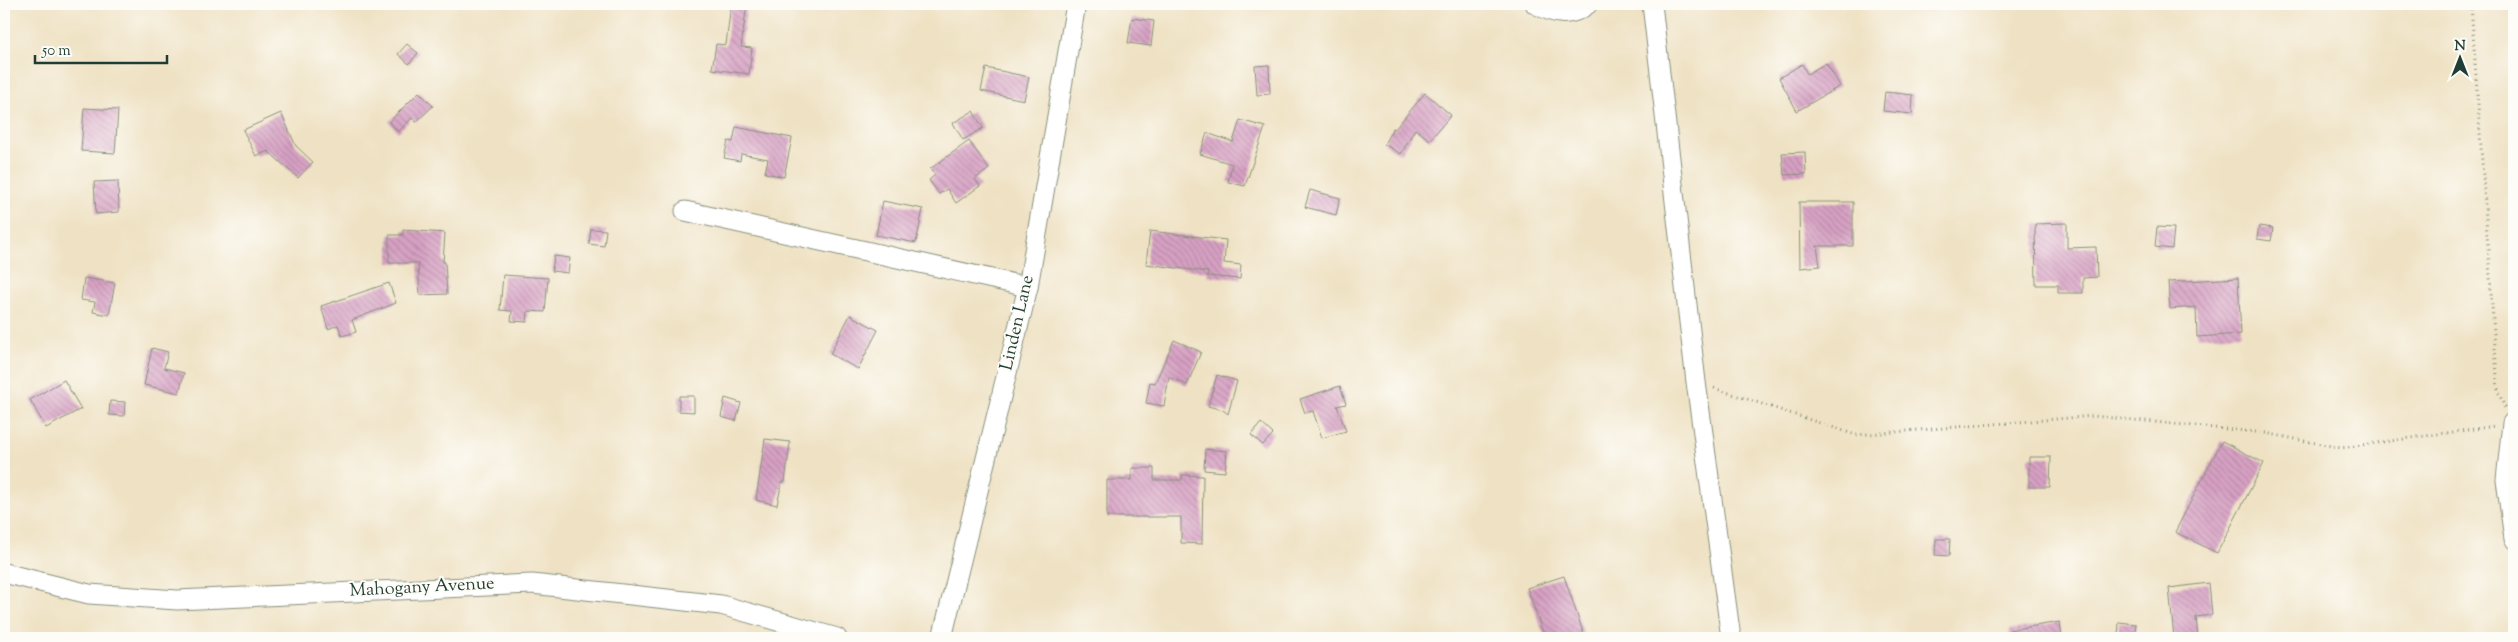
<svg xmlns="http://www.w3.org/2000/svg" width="2518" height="642" viewBox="0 0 2518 642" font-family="'Sorts Mill Goudy',serif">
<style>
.building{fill:url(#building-back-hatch)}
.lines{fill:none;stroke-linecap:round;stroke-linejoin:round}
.minor-casing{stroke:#87907c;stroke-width:21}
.path{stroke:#87907c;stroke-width:3;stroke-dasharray:1 4;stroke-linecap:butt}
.minor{stroke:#fff;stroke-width:19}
.labels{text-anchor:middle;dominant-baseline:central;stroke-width:4;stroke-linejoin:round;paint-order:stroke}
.street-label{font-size:18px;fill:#1f3d34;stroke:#fdfcf7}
</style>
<defs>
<pattern id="building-back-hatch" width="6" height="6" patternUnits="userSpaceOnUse" patternTransform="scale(1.25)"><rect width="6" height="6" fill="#d8a1c4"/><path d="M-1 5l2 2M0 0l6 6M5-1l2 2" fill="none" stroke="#af84a0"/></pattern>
</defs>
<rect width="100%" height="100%" fill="#fdfcf7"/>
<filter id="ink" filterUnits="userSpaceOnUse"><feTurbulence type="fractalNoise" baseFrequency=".02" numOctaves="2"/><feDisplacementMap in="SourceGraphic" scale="10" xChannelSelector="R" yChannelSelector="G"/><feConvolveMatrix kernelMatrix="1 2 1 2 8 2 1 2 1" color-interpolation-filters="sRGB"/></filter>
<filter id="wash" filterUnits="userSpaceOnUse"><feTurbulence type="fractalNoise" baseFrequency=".0096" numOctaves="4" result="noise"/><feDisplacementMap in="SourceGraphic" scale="20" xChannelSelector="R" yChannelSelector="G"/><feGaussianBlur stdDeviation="1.12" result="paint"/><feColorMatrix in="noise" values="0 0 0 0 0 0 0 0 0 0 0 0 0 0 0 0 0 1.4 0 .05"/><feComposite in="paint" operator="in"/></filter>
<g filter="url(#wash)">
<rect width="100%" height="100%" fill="#efe2c4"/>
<g id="blocks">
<!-- building -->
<g class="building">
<path d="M731 4H747L741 47 752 48 749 74 712 69 716 44 726 45Z"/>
<path d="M1132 18 1154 21 1151 46 1128 43Z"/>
<path d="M407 44 418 53 409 64 398 54Z"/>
<path d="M1826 63 1840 86 1797 111 1779 78 1802 64 1807 74Z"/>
<path d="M1269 65 1270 94 1257 95 1255 66Z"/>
<path d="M986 68 1029 77 1024 100 981 91Z"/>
<path d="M419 92 433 106 416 122 412 118 398 132 389 122Z"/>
<path d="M1885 92 1913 95 1912 114 1883 111Z"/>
<path d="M1425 93 1451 115 1430 140 1415 129 1401 154 1384 144 1393 128 1395 129Z"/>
<path d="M84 108 118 110 115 153 81 151Z"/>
<path d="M973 111 983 128 963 140 953 123Z"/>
<path d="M281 113 296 146 313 162 298 178 268 151 256 156 243 130Z"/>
<path d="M1240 120 1265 127 1245 186 1228 182 1232 164 1200 154 1207 133 1233 142Z"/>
<path d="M736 127 792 138 784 177 765 173 768 159 741 154 740 161 724 158 728 141 733 142Z"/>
<path d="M969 141 989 169 975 179 980 186 956 203 947 189 939 194 929 180 935 175 930 169Z"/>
<path d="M1805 152 1806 174 1784 175 1782 153Z"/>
<path d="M118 181 119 212 96 214 94 182Z"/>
<path d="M1310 190 1340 198 1336 215 1305 207Z"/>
<path d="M883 201 923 209 916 243 876 235Z"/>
<path d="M1799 202H1853V246H1817L1820 266 1800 268Z"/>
<path d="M2067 223V248L2096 247 2097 277 2083 278V293H2058V285H2036L2035 224Z"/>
<path d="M2259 226 2273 228 2271 241 2257 239Z"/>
<path d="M2157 227 2174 228 2172 249 2155 247Z"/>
<path d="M591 229 606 230 604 246 589 244Z"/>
<path d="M403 230 445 233 443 262H445L447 294 420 295 418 263H389V235H403Z"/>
<path d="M1150 231 1226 240 1224 263 1241 265 1240 279 1207 276 1208 272 1146 264Z"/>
<path d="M554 256 570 258 568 273 552 271Z"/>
<path d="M503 275 548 278 545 312 528 311 527 322 511 321 512 311 500 310Z"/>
<path d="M84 278 115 283 109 315 93 312 95 302 81 300Z"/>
<path d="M2238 278 2241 334 2197 337 2196 307 2170 309 2168 282Z"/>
<path d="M389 283 396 303 352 320 356 332 342 336 338 325 328 329 321 306Z"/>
<path d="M850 315 878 330 858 369 830 354Z"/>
<path d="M1174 340 1201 352 1187 385 1169 377 1164 406 1146 403 1150 382 1155 383Z"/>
<path d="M152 348 168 352 164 368 184 373 179 393 144 385Z"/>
<path d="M1217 375 1237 381 1228 414 1223 410 1208 406Z"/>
<path d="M64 380 81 409 46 428 30 400Z"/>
<path d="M1340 386 1346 404 1337 406 1346 431 1322 438 1313 411 1305 413 1300 399Z"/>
<path d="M679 396H694V412L679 411Z"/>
<path d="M725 398 741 403 736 421 721 417Z"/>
<path d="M110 401 125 402 124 416 109 415Z"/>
<path d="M1261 423 1273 434 1263 445 1251 435Z"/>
<path d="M765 439 790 442 785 482H782L777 505 756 500Z"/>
<path d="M2222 441 2264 463 2217 553 2175 532Z"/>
<path d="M1205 449 1227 451 1225 472 1204 470Z"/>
<path d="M2029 457H2051L2050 487H2029Z"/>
<path d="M1132 468H1154V480H1182V475L1203 476 1202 544 1181 543V517H1107V480H1132Z"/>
<path d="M1936 539H1950L1949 556 1935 555Z"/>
<path d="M1564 576 1585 638H1545L1527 588Z"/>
<path d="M2209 583 2212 615 2196 617 2198 638H2174L2169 588Z"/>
<path d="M2060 622 2062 638H2010L2009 630Z"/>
<path d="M2119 622 2136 624 2134 638H2118Z"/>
</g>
</g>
</g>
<g filter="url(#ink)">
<use href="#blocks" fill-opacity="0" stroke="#87907c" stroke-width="1"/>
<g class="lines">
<!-- minor casing -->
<g class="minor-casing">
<g id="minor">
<path d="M1535 4C1554 14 1569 19 1588 4"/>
<path d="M1652 4 1696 382 1731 638"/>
<path d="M685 211 1028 287"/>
<path d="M2514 423H2512L2506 480 2514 539"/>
<path d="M4 573 89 594 177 600 532 584 721 605 837 638"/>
<path d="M942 638 1028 287 1076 4"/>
</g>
</g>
<!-- path -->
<g class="path">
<path d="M2471 4 2498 391 2505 408"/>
<path d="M1714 388 1856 435 2094 416 2265 433 2341 448 2495 426"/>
</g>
<!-- minor -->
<use href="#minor" class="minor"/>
</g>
</g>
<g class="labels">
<!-- street labels -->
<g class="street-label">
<text transform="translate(1018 323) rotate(-77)">Linden Lane</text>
<text transform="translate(422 588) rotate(-3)">Mahogany Avenue</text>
</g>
</g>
<!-- margin -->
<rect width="2518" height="642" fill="none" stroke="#fdfcf7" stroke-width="20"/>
<!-- north arrow -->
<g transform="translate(2460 58)" stroke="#fdfcf7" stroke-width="4" paint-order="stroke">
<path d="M0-4L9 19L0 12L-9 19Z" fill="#1f3d34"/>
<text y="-8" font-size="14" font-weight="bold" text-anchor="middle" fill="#1f3d34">N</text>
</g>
<!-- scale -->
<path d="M35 55v8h132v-8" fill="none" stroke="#1f3d34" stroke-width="2.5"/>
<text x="42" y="55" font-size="15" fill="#1f3d34" stroke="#fdfcf7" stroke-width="4" paint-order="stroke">50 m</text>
</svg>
